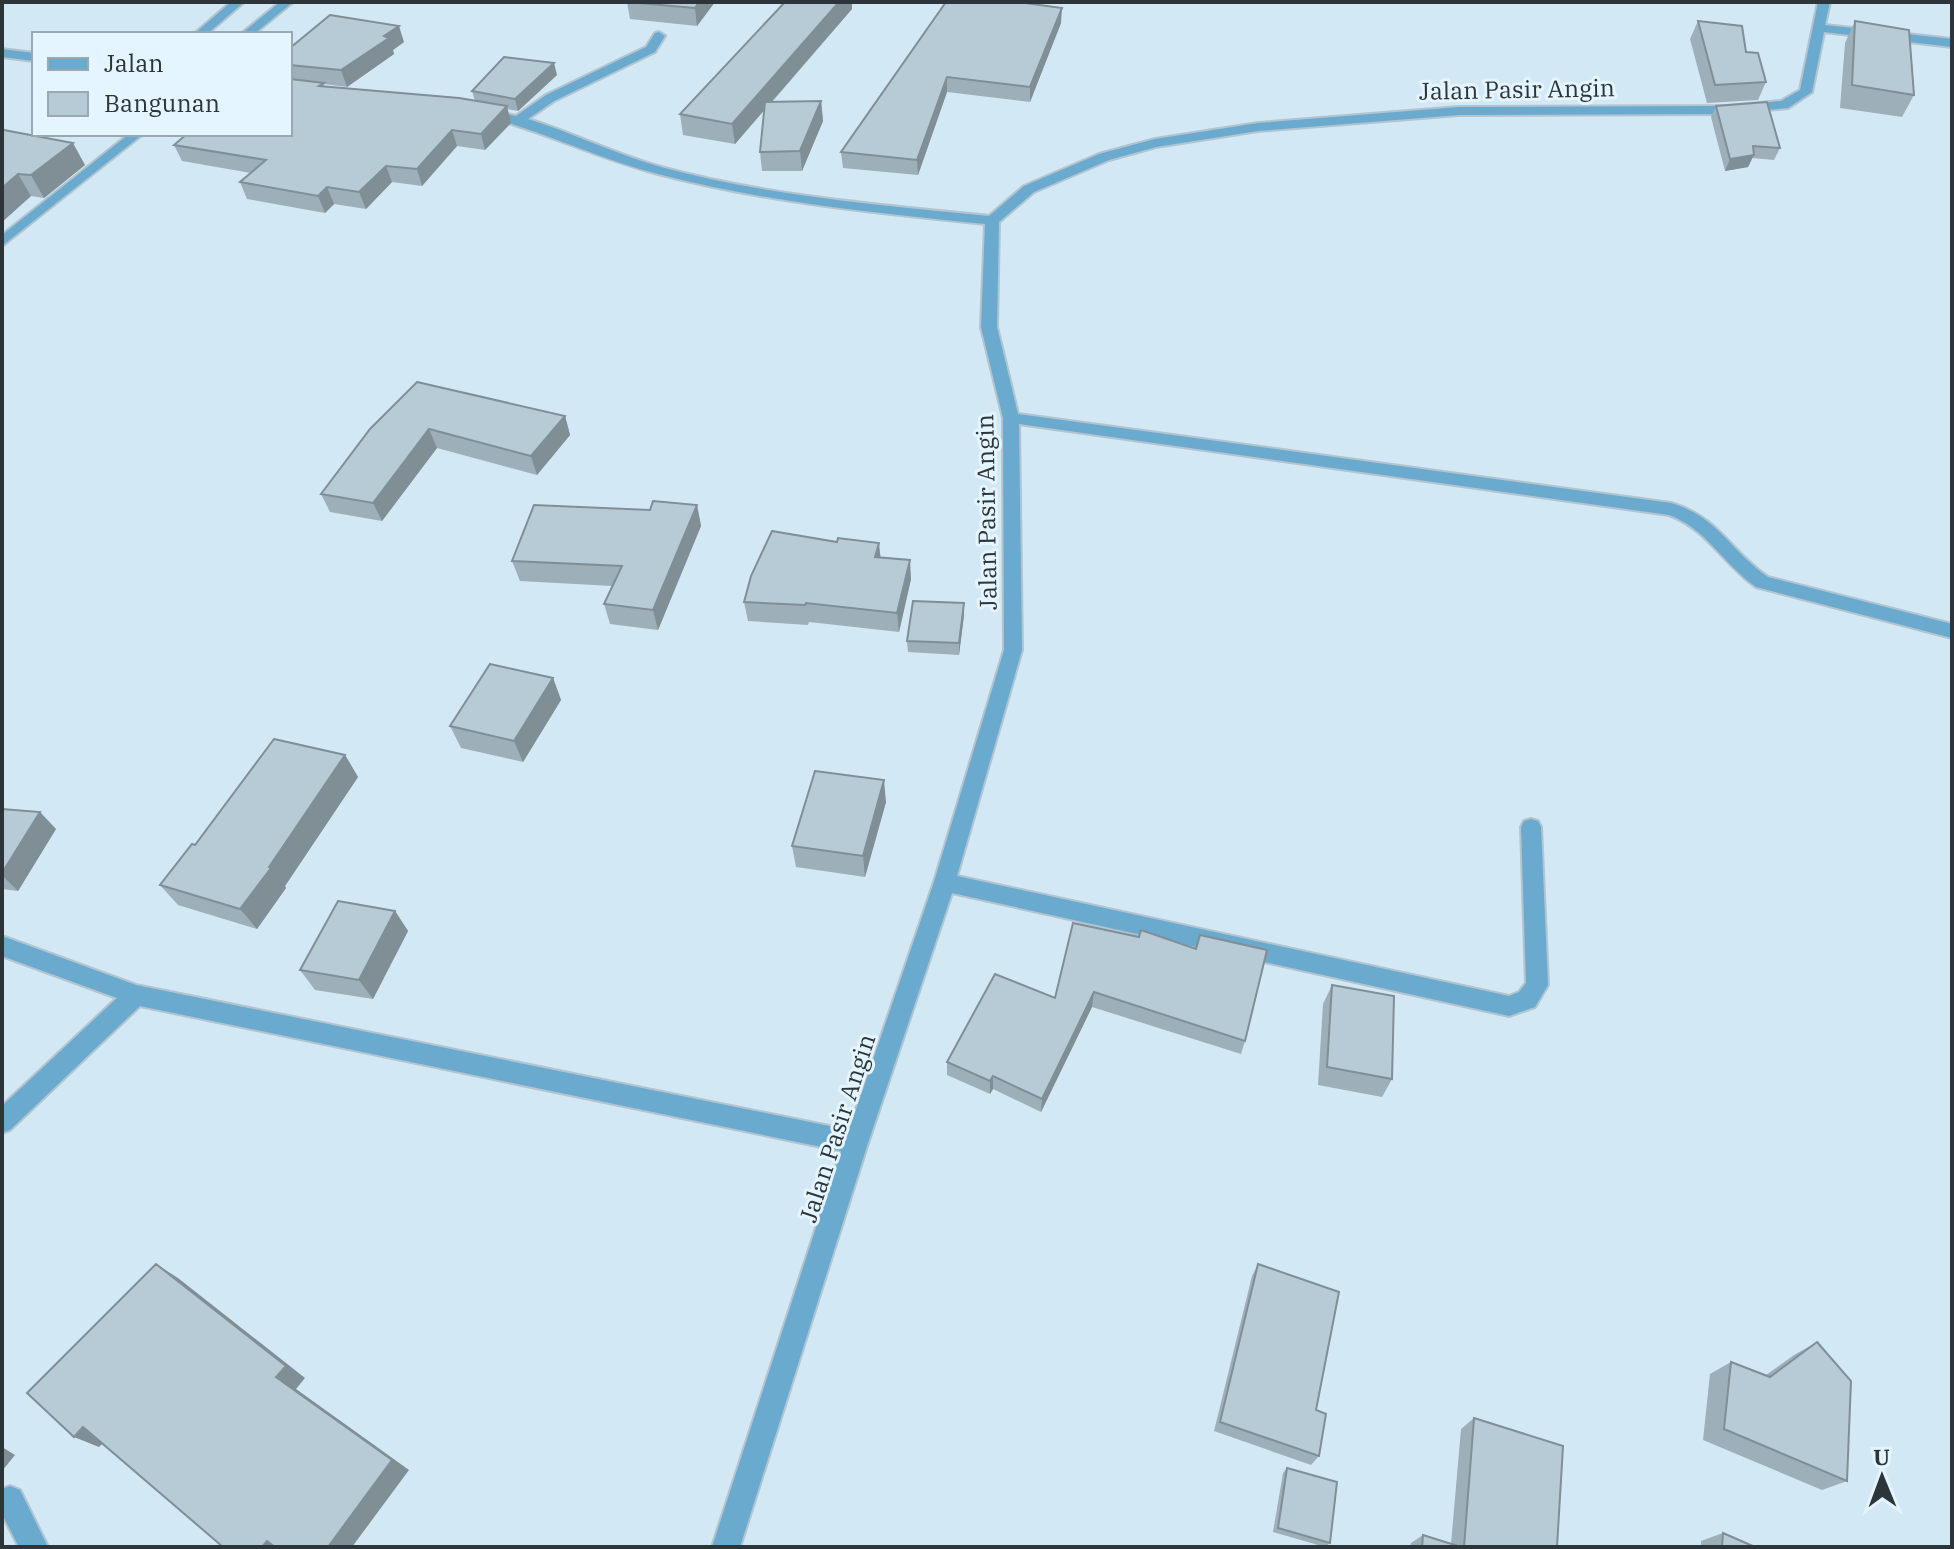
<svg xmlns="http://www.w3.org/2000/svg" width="1954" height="1549" viewBox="0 0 1954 1549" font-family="'IBM Plex Serif',serif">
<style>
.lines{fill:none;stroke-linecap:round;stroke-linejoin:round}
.minor-casing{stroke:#b2c4cf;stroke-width:4}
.minor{fill:#69aace;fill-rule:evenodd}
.wall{fill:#9dafb9}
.shaded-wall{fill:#808e96}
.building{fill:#b7cbd7;stroke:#808e96;stroke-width:2}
.labels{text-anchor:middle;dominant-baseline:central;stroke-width:6;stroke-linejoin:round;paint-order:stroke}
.street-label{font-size:24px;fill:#2c3539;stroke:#e4f5ff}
</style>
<rect width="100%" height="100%" fill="#d3e8f5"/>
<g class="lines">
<!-- minor casing -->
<g class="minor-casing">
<g id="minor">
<path d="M231 2H244L207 34H194Z"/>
<path d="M280 2H293L254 34H241Z"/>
<path d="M1818 2H1830L1825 25 1952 39V47L1824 32 1812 92 1788 108 1728 114 1459 115 1258 131 1156 147 1109 160 1034 192 999 222 997 327 1018 414 1671 503C1719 517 1730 551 1768 577L1952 624V638L1756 587C1723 564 1707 529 1669 515L1019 424 1022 650 957 876 1509 996 1519 992 1526 983 1521 827 1524 821 1531 819 1538 821 1541 827 1548 985 1535 1007 1509 1016 952 893 868 1143 740 1547H712L841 1151 140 1006 10 1130 2 1133V1106L117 998 2 956V936L136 985 849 1130 934 882 1004 650 1003 418 981 327 985 224C875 213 765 202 658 174 596 158 539 129 477 114V108L516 116 546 95 646 47 655 33 659 32 665 36 655 52 554 101 528 119C573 133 615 154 661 167 767 196 879 205 989 216L1024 186 1099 154 1155 139 1258 123 1459 107 1728 106 1781 101 1800 90Z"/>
<path d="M2 49 34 53V61L2 57Z"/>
<path d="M129 134H143L2 246V235Z"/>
<path d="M10 1486 20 1490 48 1547H19L2 1514V1489Z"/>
</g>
</g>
<!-- minor -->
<use href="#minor" class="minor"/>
</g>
<!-- wall -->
<g class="wall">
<path d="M627 2H715L697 26 630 19Z"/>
<path d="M785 2H852V9L772 102 821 101 823 121 802 171H762L760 152 764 110 735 144 683 135 680 114Z"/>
<path d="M946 2 1061 23 1030 102 947 92 918 175 843 168 841 152Z"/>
<path d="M1698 21 1746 52 1766 82 1758 100 1707 103 1690 39Z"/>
<path d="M1855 21 1914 95 1902 117 1840 108 1845 43Z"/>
<path d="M404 42 393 50 394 54 347 87 324 84 325 86 475 101 472 91 557 75 518 111 507 109 511 123 485 150 457 146 422 186 392 182 366 209 334 204 325 213 247 199 240 182 251 173 182 161 174 145 290 134V48Z"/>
<path d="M1716 106 1780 148 1774 160 1752 158 1748 167 1725 171 1711 117Z"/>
<path d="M4 130 85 165 44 198 31 196 2 222Z"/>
<path d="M565 416 570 435 537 475 437 448 382 521 330 512 321 494 370 429Z"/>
<path d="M697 505 701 526 658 630 610 624 604 604 612 586 520 581 512 561 650 510Z"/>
<path d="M880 557 911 579 899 632 809 622 808 625 748 621 744 602Z"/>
<path d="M964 615 959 655 908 652 907 641Z"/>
<path d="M553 678 561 700 523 762 461 748 450 726Z"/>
<path d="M345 755 358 777 285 886 286 888 257 929 178 905 160 885 195 845Z"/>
<path d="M886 802 865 877 796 867 792 846Z"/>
<path d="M2 809 56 829 18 891 2 889Z"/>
<path d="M395 911 408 931 373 999 315 990 300 970Z"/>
<path d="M1073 923 1245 1041 1241 1054 1092 1007 1041 1112 993 1089 990 1094 947 1075V1062L1055 998Z"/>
<path d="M1332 985 1392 1079 1382 1097 1318 1085 1323 1004Z"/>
<path d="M1258 1264 1319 1456 1311 1465 1214 1431 1252 1276Z"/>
<path d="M1817 1342 1847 1481 1822 1490 1703 1440 1710 1374 1731 1362 1766 1375 1794 1355Z"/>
<path d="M1474 1418 1557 1547H1410L1411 1543 1423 1535 1451 1544 1461 1429Z"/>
<path d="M1287 1468 1330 1543 1325 1547 1273 1532 1283 1473Z"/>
<path d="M1723 1533 1755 1547H1701V1541Z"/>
</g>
<!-- shaded-wall -->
<g class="shaded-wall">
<path d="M699 2H715L697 26 695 8Z"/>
<path d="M839 2H852V9L735 144 732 124Z"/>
<path d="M1062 8 1061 23 1030 102V87Z"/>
<path d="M399 26 404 42 393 50 394 54 347 87 341 70 384 36Z"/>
<path d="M554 63 557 75 518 111 515 99Z"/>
<path d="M947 77V92L918 175 917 160Z"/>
<path d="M821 101 823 121 802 171 800 151Z"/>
<path d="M507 106 511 123 485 150 481 134Z"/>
<path d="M452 130 457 146 422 186 417 169Z"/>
<path d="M73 143 85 165 44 198 31 175Z"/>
<path d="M1754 155 1748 167 1725 171 1730 159Z"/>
<path d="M386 166 392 182 366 209 359 192Z"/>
<path d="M18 174 31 196 2 222V188Z"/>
<path d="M327 187 334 204 325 213 318 196Z"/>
<path d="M565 416 570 435 537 475 531 456Z"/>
<path d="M429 429 437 448 382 521 373 503Z"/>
<path d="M697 505 701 526 658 630 653 610Z"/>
<path d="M879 543 881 562 875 557Z"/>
<path d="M910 560 911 579 899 632 897 613Z"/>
<path d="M964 603V615L959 655V643Z"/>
<path d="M553 678 561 700 523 762 514 741Z"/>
<path d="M345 755 358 777 285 886 286 888 257 929 240 909Z"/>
<path d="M884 780 886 802 865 877 863 856Z"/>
<path d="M40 812 56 829 18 891 2 875V873Z"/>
<path d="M395 911 408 931 373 999 359 980Z"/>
<path d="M1094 992 1092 1007 1041 1112 1042 1099Z"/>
<path d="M993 1076V1089L990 1094V1081Z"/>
<path d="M156 1264 178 1278 305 1378 296 1389 409 1470 352 1547H328L276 1377Z"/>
<path d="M83 1427 108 1438 99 1447 74 1437Z"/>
<path d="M2 1447 15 1455 2 1471Z"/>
<path d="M267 1541 282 1547H262Z"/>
</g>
<!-- building -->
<g class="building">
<path d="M627 2H699L695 8Z"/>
<path d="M785 2H839L732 124 680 114Z"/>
<path d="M946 2H1018L1062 8 1030 87 947 77 917 160 841 152Z"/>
<path d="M330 15 399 26 384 36 389 38 341 70 290 65V48Z"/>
<path d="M1698 21 1742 26 1746 52 1758 53 1766 82 1715 85Z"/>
<path d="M1855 21 1909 30 1914 95 1852 85Z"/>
<path d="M504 57 554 63 515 99 472 91Z"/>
<path d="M290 79 324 83 319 86 459 98 507 106 481 134 452 130 417 169 386 166 359 192 327 187 318 196 240 182 266 160 174 145 187 134H290Z"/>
<path d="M821 101 800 151 760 152 765 102Z"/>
<path d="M1767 102 1780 148 1753 146 1754 155 1730 159 1716 106Z"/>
<path d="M2 127 4 130 73 143 31 175 18 174 2 188Z"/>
<path d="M417 382 565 416 531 456 429 429 373 503 321 494 370 429Z"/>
<path d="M653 501 697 505 653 610 604 604 622 566 512 561 534 505 650 510Z"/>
<path d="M772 531 837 542 838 538 879 543 875 557 910 560 897 613 806 603 805 605 744 602 751 576Z"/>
<path d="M913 601 964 603 959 643 907 641Z"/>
<path d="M490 664 553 678 514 741 450 726Z"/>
<path d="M274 739 345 755 269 867 271 868 240 909 160 885 192 844 195 845Z"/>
<path d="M815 771 884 780 863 856 792 846Z"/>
<path d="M2 809 40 812 2 873Z"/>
<path d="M338 901 395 911 359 980 300 970Z"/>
<path d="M1073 923 1139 937 1141 930 1196 949 1200 935 1267 950 1245 1041 1094 992 1042 1099 993 1076 990 1081 947 1062 995 974 1055 998Z"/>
<path d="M1332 985 1394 996 1392 1079 1327 1067Z"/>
<path d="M156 1264 286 1366 276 1377 392 1460 328 1547H275L267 1541 262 1547H223L83 1427 74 1437 27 1393Z"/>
<path d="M1258 1264 1339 1292 1316 1410 1326 1414 1319 1456 1220 1422Z"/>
<path d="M1817 1342 1851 1381 1847 1481 1724 1429 1731 1362 1770 1377Z"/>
<path d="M1474 1418 1563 1446 1557 1547H1464Z"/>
<path d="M1287 1468 1337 1482 1330 1543 1278 1528Z"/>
<path d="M1723 1533 1755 1547H1722Z"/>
<path d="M1423 1535 1461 1547H1422Z"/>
</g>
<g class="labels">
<!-- street labels -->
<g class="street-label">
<text transform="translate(1517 89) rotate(-1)">Jalan Pasir Angin</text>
<text transform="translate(986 512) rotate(-91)">Jalan Pasir Angin</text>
<text transform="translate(837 1128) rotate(-72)">Jalan Pasir Angin</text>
</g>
</g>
<!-- border -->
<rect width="1954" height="1549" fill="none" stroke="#2c3539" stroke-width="8"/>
<!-- legend -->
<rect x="32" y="32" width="260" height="104" fill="#e4f5ff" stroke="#9aa8b0" stroke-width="2"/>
<rect x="48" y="58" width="40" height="12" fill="#69aace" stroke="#9aa8b0" stroke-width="2"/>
<text x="104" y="72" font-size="24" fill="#2c3539">Jalan</text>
<rect x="48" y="92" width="40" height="24" fill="#b7cbd7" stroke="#9aa8b0" stroke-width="2"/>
<text x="104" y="112" font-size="24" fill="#2c3539">Bangunan</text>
<!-- north arrow -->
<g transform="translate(1882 1477) rotate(359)" stroke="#e4f5ff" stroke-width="6" paint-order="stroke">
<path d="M0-6L14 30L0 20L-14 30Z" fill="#2c3539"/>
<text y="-12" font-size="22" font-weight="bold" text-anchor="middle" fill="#2c3539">U</text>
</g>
</svg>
